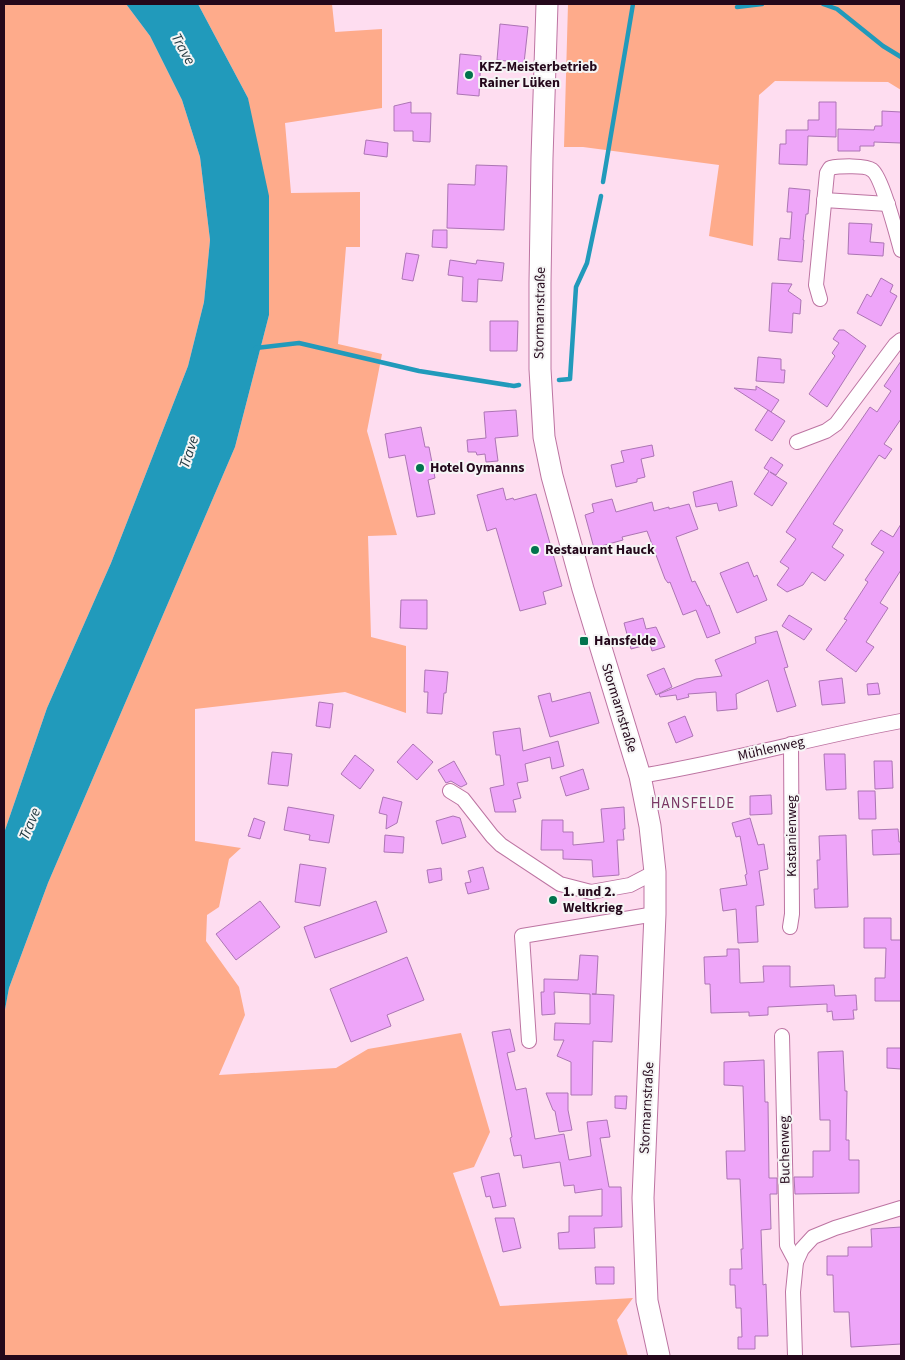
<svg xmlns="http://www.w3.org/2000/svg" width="905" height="1360" viewBox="0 0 905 1360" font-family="'Source Sans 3',sans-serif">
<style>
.green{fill:#feab8b}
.water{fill:#219abb}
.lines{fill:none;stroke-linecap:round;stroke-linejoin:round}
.stream{stroke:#219abb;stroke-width:4.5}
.building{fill:#eea5f9;stroke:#ac75b4}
.minor-casing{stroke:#bd74a2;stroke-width:16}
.primary-casing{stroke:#bd74a2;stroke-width:23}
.minor{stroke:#fff;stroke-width:14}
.primary{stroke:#fff;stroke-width:21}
.poi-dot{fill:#01734d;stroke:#f5f5f5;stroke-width:2}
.labels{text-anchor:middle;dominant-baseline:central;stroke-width:4;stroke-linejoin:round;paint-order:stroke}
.poi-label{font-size:14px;font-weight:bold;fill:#24081b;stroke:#f5f5f5;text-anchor:start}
.street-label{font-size:14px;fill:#24081b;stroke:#f5f5f5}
.water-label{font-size:15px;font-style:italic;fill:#213941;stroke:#f5f5f5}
.neighbourhood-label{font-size:15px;letter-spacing:1px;fill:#793663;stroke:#f5f5f5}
</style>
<rect width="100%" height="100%" fill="#feddf0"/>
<!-- green -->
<g class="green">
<path d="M4 4H126L150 36 182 100 200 157 210 240 204 302 188 366 111 563 47 708 4 833Z"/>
<path d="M198 4H332L335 32 382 29V108L285 123 291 193 360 192V247H346L338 344 382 354 367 431 397 535 368 536 371 637 406 646V713L345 692 195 709V841L241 848 229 859 219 907 207 915 206 941 239 987 245 1015 219 1075 336 1068 368 1049 461 1033 490 1132 474 1167 453 1173 500 1306 633 1298 617 1320 628 1356H4V1015L9 988 48 883 235 447 269 315 248 98Z"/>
<path d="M568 4H901V90L888 82 775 81 759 95 753 246 709 236 719 165 583 147H564Z"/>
</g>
<!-- water -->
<path class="water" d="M126 4H198L248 98 269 196V315L235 447 48 883 9 988 4 1015V833L47 708 111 563 188 366 204 302 210 240 200 157 182 100 150 36Z"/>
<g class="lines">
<!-- stream -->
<g class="stream">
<path d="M823 4 837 9 883 46 901 57"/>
<path d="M737 7 762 4"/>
<path d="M603 182 633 4"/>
<path d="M256 348 299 343 419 371 514 386 519 385"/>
<path d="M559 380 570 379 576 287 587 263 601 196"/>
</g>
</g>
<!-- building -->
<g class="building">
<path d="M500 24 528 27 524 63 497 60Z"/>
<path d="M460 54 481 56 479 96 457 94Z"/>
<path d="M411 102V113H431L430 142 413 141V131H394V106Z"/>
<path d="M819 102H836V137L808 136 807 165 779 164 780 144H786V130H808V120H819Z"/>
<path d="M882 111 901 112V143L874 142V146H860V151H838V129L874 130 875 126H882Z"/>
<path d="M366 140 388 143 387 157 364 154Z"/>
<path d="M476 165 507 166 504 230 447 228 448 184 475 185Z"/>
<path d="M789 188 810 190 808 214H806L803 240H804L802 262 778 260 780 238 790 239 792 212H787Z"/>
<path d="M849 223 872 224 870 242 884 243 883 256 848 254Z"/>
<path d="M433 230H447V248L432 247Z"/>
<path d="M406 253 419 255 413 281 402 279Z"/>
<path d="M450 260 476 264 477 260 504 263 502 281 478 279 477 302 462 301 463 277 448 275Z"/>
<path d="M881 278 893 285 890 292 897 296 881 326 857 313 867 294 871 297Z"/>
<path d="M772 283 792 284 788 291 801 300 800 314 793 313 792 333 769 331Z"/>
<path d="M490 321H518L517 351H490Z"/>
<path d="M839 330H844L866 346 827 407 809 394 835 356 832 353 839 343 833 339Z"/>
<path d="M758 357 781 359V370H785L784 383 756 381Z"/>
<path d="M901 361V419L884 444 892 449 885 459 879 455 833 524 843 530 832 547 844 555 825 581 812 572 803 585 787 592 777 585 789 568 780 562 796 539 786 532 831 464 870 407 877 412 891 391 884 386Z"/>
<path d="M756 386 779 400 771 412 734 388 756 390Z"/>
<path d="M516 410 518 436 495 438 498 461 486 462 485 454 477 455 476 452H468L467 440 486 438 484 412Z"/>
<path d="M768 410 785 421 772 441 755 430Z"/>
<path d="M421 427 425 447H429L435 478 428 480 435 514 417 517 405 455 389 458 385 434Z"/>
<path d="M652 445 654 456 641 459 645 477 637 479V482L616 487 611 465 624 462 621 451Z"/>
<path d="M771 457 783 465 776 475 770 472 787 483 772 506 754 494 769 471 764 468Z"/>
<path d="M732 481 737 506 719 511 717 503 696 507 693 492Z"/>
<path d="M503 488 506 500 513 498 514 500 536 494 562 586 543 592 546 604 520 611 496 528 487 531 477 495Z"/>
<path d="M612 499 616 512 652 502 654 511 669 507V509L689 504 698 529 676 537 692 582 695 581 707 606 709 605 720 633 707 638 696 610 683 615 670 582 668 583 665 579 647 531 622 537 623 540 594 548 585 515 594 512 592 504Z"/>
<path d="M901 524V570L880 603 888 608 866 642 874 647 856 672 826 650 847 620 844 619 868 582 865 580 884 552 871 544 881 530 893 537Z"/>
<path d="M748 562 754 577 757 575 767 600 737 613 720 573Z"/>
<path d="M401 600H427V629L400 628Z"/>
<path d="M789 615 812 629 804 640 782 626Z"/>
<path d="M643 618 646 629 656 627 665 647 652 651 650 644 631 649 624 623Z"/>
<path d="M777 631 788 667 784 668 796 706 777 712 768 680 736 694 737 709 717 711 716 692 688 694 689 697 677 700 676 695 660 697 659 694 696 679 722 676 715 660 756 643 755 637Z"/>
<path d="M664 668 672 687 656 695 647 675Z"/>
<path d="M425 670 448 672 446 693H444L442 714 427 713 428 692H424Z"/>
<path d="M842 678 845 703 822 705 819 681Z"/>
<path d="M878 683 880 694 868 695 867 684Z"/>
<path d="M590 692 599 723 550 737 538 696 550 693 552 702Z"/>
<path d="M319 702 333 704 330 728 316 726Z"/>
<path d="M685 716 693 736 676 743 668 723Z"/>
<path d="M520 728 523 751 558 741 564 766 552 769 550 757 525 764 528 781 517 783 521 798 513 800 516 812H495L490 788 504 785 500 755H496L493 732Z"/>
<path d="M413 744 433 762 417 780 397 762Z"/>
<path d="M272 752 292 754 288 786 268 784Z"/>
<path d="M824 754H845L846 789 826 790Z"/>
<path d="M355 755 374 770 360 789 341 774Z"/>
<path d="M454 761 467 784 461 787 451 781 446 783 438 770Z"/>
<path d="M874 761H892L893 788 875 789Z"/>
<path d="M583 769 589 789 566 796 560 777Z"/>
<path d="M858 791H875L876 819H859Z"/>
<path d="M771 795 772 814 750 815V796Z"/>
<path d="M383 797 402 802 397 823 386 829 387 815 379 813Z"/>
<path d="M288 807 334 815 329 843 309 840 310 835 284 830Z"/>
<path d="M624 807 625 829H623L624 840H617L619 875 593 877 592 860 563 859V850H541L542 820H563V832H573V845L604 842 601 809Z"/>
<path d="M453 816 460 818 466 837 442 844 436 821Z"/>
<path d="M254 818 265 822 260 839 248 836Z"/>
<path d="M750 818 758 845 764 844 768 869 759 871 764 905 756 906 758 942 738 943 736 909 723 911 720 889 747 885 745 875 747 874 740 836 736 837 732 823Z"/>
<path d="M898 829 899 842H901V854L873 855 872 830Z"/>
<path d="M385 835 404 837 403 853 384 852Z"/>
<path d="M846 835 848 907 815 908 814 889H818L817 860H820L819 836Z"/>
<path d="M300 864 326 868 320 906 295 902Z"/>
<path d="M483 867 489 889 468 894 465 883 471 882 468 871Z"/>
<path d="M441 868 442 880 429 883 427 870Z"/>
<path d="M260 901 280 927 236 960 216 934Z"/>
<path d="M376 901 387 932 315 958 304 927Z"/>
<path d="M864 918H891V940H901V1001H875V978H885L886 948H864Z"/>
<path d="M727 949H739L740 983 764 982 763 966H790V987L834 985 835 996 856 995 857 1010H853L854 1019 833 1020 832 1011 827 1012V1004L768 1007V1015L749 1016V1012L711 1013 710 984H705L704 957 727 956Z"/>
<path d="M580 955 598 956 596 994H592L614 995 612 1042 593 1041 592 1095H571V1062L557 1056 564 1040H554L555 1023 590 1024V994L554 992 555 1014 542 1015 541 992H544V979L578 980Z"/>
<path d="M407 957 424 1000 387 1015 391 1026 351 1042 330 989Z"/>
<path d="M510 1029 515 1051 507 1053 516 1090 526 1088 535 1139 564 1134 569 1160 591 1156 587 1122 607 1120 610 1137 600 1138 609 1187H621L622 1227 594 1228 595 1248 559 1249 558 1233 569 1232V1216H602V1189L575 1193 574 1185 564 1186 560 1162 523 1168 521 1155 514 1156 510 1138 512 1137 492 1032Z"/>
<path d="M887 1048H901V1069L887 1068Z"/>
<path d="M843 1051 845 1091H847L846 1140H849V1160H859V1193L795 1194 794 1177H813V1151H830V1120H820L818 1052Z"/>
<path d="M764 1060 765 1102H768L769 1178H777V1194H770L771 1229 761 1230 763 1285 766 1284 768 1336H755V1349H738V1337H742L741 1308H736L735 1285H730V1269H742L741 1249H743L740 1179H727L726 1151H745L743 1086 724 1085V1062Z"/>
<path d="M546 1093H568V1110L572 1130 559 1132 555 1111 553 1110Z"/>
<path d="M615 1096H627L626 1109 615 1108Z"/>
<path d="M499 1173 506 1206 493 1208 490 1196 486 1197 481 1177Z"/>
<path d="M495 1218H514L521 1248 503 1252Z"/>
<path d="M901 1227V1344L851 1347 849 1312H834L833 1275H827V1256H848V1247H872L871 1229Z"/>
<path d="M595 1267H614V1284H596Z"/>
</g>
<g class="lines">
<!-- minor casing -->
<g class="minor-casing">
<g id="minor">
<path d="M824 200 888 204"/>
<path d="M820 299 816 285 827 173 830 168C839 166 866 165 872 170 882 177 897 236 901 250"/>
<path d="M797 442 826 431 836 424 895 345 901 340"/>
<path d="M640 776C728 762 814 737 901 721"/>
<path d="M450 791 463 799 492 836 501 845 560 884 591 892 630 885 655 872"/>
<path d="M790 927 792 914 791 744"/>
<path d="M782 1036 787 1245 796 1262"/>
<path d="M529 1041 522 936 655 914"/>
<path d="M795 1356 793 1292 796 1262 802 1249 813 1237 835 1228 901 1208"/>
</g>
</g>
<!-- primary casing -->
<g class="primary-casing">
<path id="primary" d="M547 4 542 158 540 283V369L544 437 552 476 583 589 640 776 650 826 655 872V914L643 1198 647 1301 659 1356"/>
</g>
<!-- minor -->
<use href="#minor" class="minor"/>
<!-- primary -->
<use href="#primary" class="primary"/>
</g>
<!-- markers -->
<g class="poi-dot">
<circle cx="469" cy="75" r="5"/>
<circle cx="420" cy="468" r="5"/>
<circle cx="535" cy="550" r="5"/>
<rect x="579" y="636" width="10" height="10" rx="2.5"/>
<circle cx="553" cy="900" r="5"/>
</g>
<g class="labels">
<!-- poi labels -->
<g class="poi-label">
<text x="479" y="67">KFZ-Meisterbetrieb<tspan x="479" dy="16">Rainer Lüken</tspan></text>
<text x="430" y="468">Hotel Oymanns</text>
<text x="545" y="550">Restaurant Hauck</text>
<text x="594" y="641">Hansfelde</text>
<text x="563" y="892">1. und 2.<tspan x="563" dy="16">Weltkrieg</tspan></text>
</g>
<!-- street labels -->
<g class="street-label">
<text transform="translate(540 313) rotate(-89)">Stormarnstraße</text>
<text transform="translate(619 708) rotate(73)">Stormarnstraße</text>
<text transform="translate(771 749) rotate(-13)">Mühlenweg</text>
<text transform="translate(792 836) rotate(-90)">Kastanienweg</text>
<text transform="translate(647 1108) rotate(-87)">Stormarnstraße</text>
<text transform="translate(785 1150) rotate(-91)">Buchenweg</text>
</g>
<!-- water labels -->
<g class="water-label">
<text transform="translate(183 49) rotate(61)">Trave</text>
<text transform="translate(189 452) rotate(-72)">Trave</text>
<text transform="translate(30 824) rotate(-67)">Trave</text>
</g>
<!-- neighbourhood labels -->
<g class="neighbourhood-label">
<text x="693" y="803">HANSFELDE</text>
</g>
</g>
<!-- border -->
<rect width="905" height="1360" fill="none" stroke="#24081b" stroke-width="10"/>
</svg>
